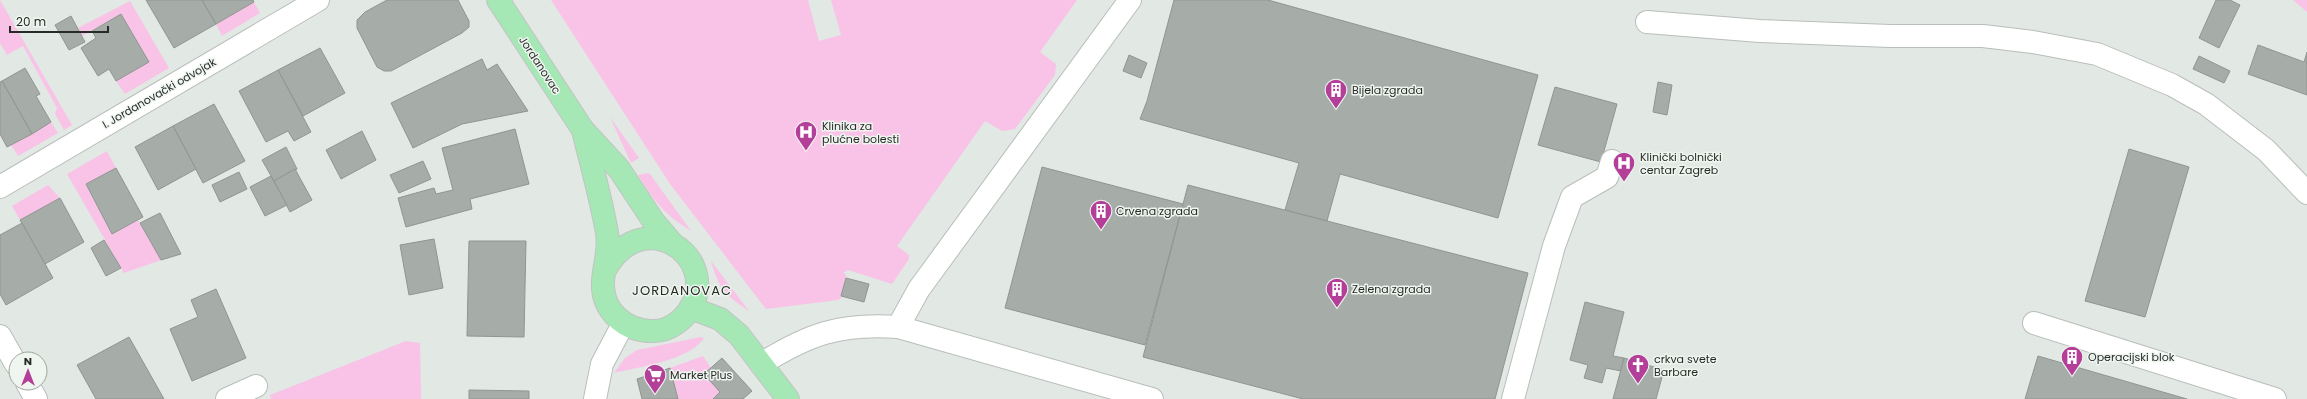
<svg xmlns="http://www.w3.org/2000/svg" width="2307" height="399" viewBox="0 0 2307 399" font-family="Poppins,sans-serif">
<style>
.green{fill:#f9c3e7}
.building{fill:#a6aca7;stroke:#909591}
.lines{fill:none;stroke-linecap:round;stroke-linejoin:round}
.minor-casing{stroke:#b8beb9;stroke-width:24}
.major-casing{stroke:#c3c3c3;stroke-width:24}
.minor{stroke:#fff;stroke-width:22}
.major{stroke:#a5e8b6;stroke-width:22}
.labels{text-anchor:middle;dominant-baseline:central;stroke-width:3;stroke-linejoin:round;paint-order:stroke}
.street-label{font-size:11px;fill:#282a28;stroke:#eff6f0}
.poi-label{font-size:11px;fill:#282a28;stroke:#eff6f0;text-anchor:start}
.quarter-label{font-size:13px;letter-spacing:1px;fill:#282a28;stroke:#eff6f0}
</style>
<rect width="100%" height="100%" fill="#e2e8e3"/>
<!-- green -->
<g class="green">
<path d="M0 0 72 125 64 130 55 114 57 108 23 46 7 55 0 43Z"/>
<path d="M551 0H808L819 41 841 35 831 0H1077L1040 52 1056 64 1055 75 1015 129 1002 131 985 121 897 246 909 255V259L892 284 848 270 843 273 846 274V278L841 298 838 300 766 309 670 184Z"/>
<path d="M2293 0H2307V12Z"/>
<path d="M130 1 169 68 125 94 116 81 149 62 121 14 82 36 78 28Z"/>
<path d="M254 2 260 13 222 36 216 24Z"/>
<path d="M610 117 639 158 631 163Z"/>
<path d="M51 122 58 133 18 156 11 145Z"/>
<path d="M107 151 116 168 86 184 112 233 138 220 161 260 124 273 67 174Z"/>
<path d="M648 173 650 174 691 231C665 215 654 201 638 175Z"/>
<path d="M48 185 60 198 20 220 12 206Z"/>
<path d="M711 261 749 311C725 295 719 289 711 261Z"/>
<path d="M701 337 704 338C690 360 639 367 614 373L625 358 637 350Z"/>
<path d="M406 341 420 343 421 399H271L270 395Z"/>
<path d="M703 356 711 368 704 374 720 392 713 399H678L670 368Z"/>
</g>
<!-- building -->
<g class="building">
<path d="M146 0H202L216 24 174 48Z"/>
<path d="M202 0H253L254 2 216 24Z"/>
<path d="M387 0H458L469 21V27L462 33 391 71H384L377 67 357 28V20L365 12Z"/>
<path d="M1174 0H1268L1538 75 1498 218 1340 174 1327 221 1285 210 1299 163 1140 119 1147 101Z"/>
<path d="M2216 0H2230L2240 5 2219 48 2199 38Z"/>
<path d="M121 14 149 62 116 81 109 69 98 76 81 48 96 38 92 31Z"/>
<path d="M71 16 85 42 69 50 55 25Z"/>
<path d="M2258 45 2304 62 2307 52V95L2248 74Z"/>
<path d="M320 48 345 93 303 116 278 70Z"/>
<path d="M1129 55 1147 63 1141 78 1123 71Z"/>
<path d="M2199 56 2230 71 2224 83 2193 69Z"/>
<path d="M482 59 487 70 497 64 528 111 462 124 413 148 391 103Z"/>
<path d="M25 68 40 94 36 96 51 122 32 134 2 81Z"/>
<path d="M278 70 311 132 294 141 288 131 266 142 239 91Z"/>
<path d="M2 81 32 134 7 147 0 134V82Z"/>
<path d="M1658 82 1672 85 1667 115 1653 112Z"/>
<path d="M1555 87 1617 104 1601 162 1538 145Z"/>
<path d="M214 104 245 161 203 183 173 126Z"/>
<path d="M173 126 196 169 158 190 135 147Z"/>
<path d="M515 129 529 184 470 199 472 209 406 227 398 198 434 188 436 194 453 190 442 148Z"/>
<path d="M362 131 376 160 341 179 326 150Z"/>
<path d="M286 147 297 169 274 181 262 160Z"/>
<path d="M2129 149 2189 167 2145 317 2085 301Z"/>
<path d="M423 161 431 179 399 193 390 175Z"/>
<path d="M1042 167 1183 204 1145 345 1005 308Z"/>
<path d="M116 168 143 217 112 234 86 184Z"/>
<path d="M295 169 312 200 290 212 274 181Z"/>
<path d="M239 172 247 189 220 202 212 185Z"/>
<path d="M271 176 287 205 265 216 250 187Z"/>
<path d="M1188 185 1528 273 1495 399H1303L1143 357Z"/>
<path d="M60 198 84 242 45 264 20 220Z"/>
<path d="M160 213 181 254 161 260 140 223Z"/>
<path d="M22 223 53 278 6 305 0 294V235Z"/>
<path d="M434 239 443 288 409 295 400 245Z"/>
<path d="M104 240 121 268 106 276 91 248Z"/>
<path d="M469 241H526L524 337 467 336Z"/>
<path d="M846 278 869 284 864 302 841 296Z"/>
<path d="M216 289 246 358 192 381 170 329 198 317 191 300Z"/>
<path d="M1585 302 1624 312 1613 356 1624 358 1621 371 1606 368 1602 383 1584 378 1588 365 1570 360Z"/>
<path d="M129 337 164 399H96L77 365Z"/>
<path d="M2038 356 2187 399H2025Z"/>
<path d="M722 358 752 391 743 399H713L720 392 704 374Z"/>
<path d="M1624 358 1664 370 1656 399H1613Z"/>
<path d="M670 368 678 399H642L637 379Z"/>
<path d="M469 390 529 391V399H469Z"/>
</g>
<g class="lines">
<!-- minor casing -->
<g class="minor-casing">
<g id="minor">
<path d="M1647 22 1760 31 1890 36H1983L2033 42 2097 54 2172 85 2206 104 2266 150 2307 193"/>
<path d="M0 187 318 0"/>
<path d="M2034 323 2275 399"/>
<path d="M898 327 919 289 1130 0"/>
<path d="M0 336 16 364"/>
<path d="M761 364C809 334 840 323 898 327L1152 399"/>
<path d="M27 383 36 399"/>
<path d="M227 399 256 386"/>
<path d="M595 399 602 364 623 324"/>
<path d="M1513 399 1554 246 1572 197 1607 177 1612 161"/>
</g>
</g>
<!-- major casing -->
<g class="major-casing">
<g id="major">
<path d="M498 0 583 130 619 169 654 222 672 243"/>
<path d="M583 130C591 164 601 198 607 233 610 249 604 265 603 281 601 311 626 332 654 331 669 331 684 320 691 307 720 255 640 202 604 272"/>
<path d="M691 308 720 319 739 335 788 399"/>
</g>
</g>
<!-- minor -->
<use href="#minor" class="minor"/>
<!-- major -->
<use href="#major" class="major"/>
</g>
<!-- icons -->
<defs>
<g id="building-pin" transform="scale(1.15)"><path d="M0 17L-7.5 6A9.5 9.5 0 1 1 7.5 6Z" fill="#b43f98" stroke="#eff6f0"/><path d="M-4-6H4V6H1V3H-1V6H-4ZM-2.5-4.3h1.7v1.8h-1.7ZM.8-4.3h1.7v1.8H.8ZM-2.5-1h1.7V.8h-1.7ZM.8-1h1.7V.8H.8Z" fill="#fff"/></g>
<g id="hospital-pin" transform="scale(1.15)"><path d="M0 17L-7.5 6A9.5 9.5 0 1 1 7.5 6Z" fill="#b43f98" stroke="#eff6f0"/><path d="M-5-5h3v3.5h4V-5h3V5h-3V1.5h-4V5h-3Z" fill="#fff"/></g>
<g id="church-pin" transform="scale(1.15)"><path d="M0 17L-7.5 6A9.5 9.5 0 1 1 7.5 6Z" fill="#b43f98" stroke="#eff6f0"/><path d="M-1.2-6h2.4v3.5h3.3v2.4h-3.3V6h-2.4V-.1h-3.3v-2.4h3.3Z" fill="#fff"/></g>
<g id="supermarket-pin" transform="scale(1.15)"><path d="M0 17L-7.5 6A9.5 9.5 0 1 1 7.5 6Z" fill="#b43f98" stroke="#eff6f0"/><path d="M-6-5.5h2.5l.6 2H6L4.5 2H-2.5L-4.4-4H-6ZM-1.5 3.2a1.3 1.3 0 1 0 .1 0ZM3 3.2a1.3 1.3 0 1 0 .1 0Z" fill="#fff"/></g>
</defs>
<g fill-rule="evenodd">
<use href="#building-pin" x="1336" y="90"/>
<use href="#hospital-pin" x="806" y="132"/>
<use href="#hospital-pin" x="1624" y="163"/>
<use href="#building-pin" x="1101" y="211"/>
<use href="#building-pin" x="1337" y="289"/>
<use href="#building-pin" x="2072" y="357"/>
<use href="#church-pin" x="1638" y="365"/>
<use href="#supermarket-pin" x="655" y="375"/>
</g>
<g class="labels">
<!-- street labels -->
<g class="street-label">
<text transform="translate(540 65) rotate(57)">Jordanovac</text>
<text transform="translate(159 93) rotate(-30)">I. Jordanovački odvojak</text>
</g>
<!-- poi labels -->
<g class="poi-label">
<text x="1352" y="90">Bijela zgrada</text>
<text x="822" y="126">Klinika za<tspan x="822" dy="13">plućne bolesti</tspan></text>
<text x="1640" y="157">Klinički bolnički<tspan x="1640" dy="13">centar Zagreb</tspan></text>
<text x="1116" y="211">Crvena zgrada</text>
<text x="1352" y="289">Zelena zgrada</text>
<text x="2088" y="357">Operacijski blok</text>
<text x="1654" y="359">crkva svete<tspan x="1654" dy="13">Barbare</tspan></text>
<text x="670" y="375">Market Plus</text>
</g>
<!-- quarter labels -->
<g class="quarter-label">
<text x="682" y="290">JORDANOVAC</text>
</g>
</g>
<!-- north arrow -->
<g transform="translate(28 371)"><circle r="19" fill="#eff6f0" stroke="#9fa4a0"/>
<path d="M0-3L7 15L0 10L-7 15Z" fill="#b43f98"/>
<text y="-6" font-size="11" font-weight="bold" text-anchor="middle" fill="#282a28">N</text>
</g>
<!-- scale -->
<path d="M10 26v6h98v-6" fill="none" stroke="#282a28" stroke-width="2"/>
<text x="16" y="26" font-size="12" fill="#282a28" stroke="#eff6f0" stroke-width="3" paint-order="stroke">20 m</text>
</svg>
